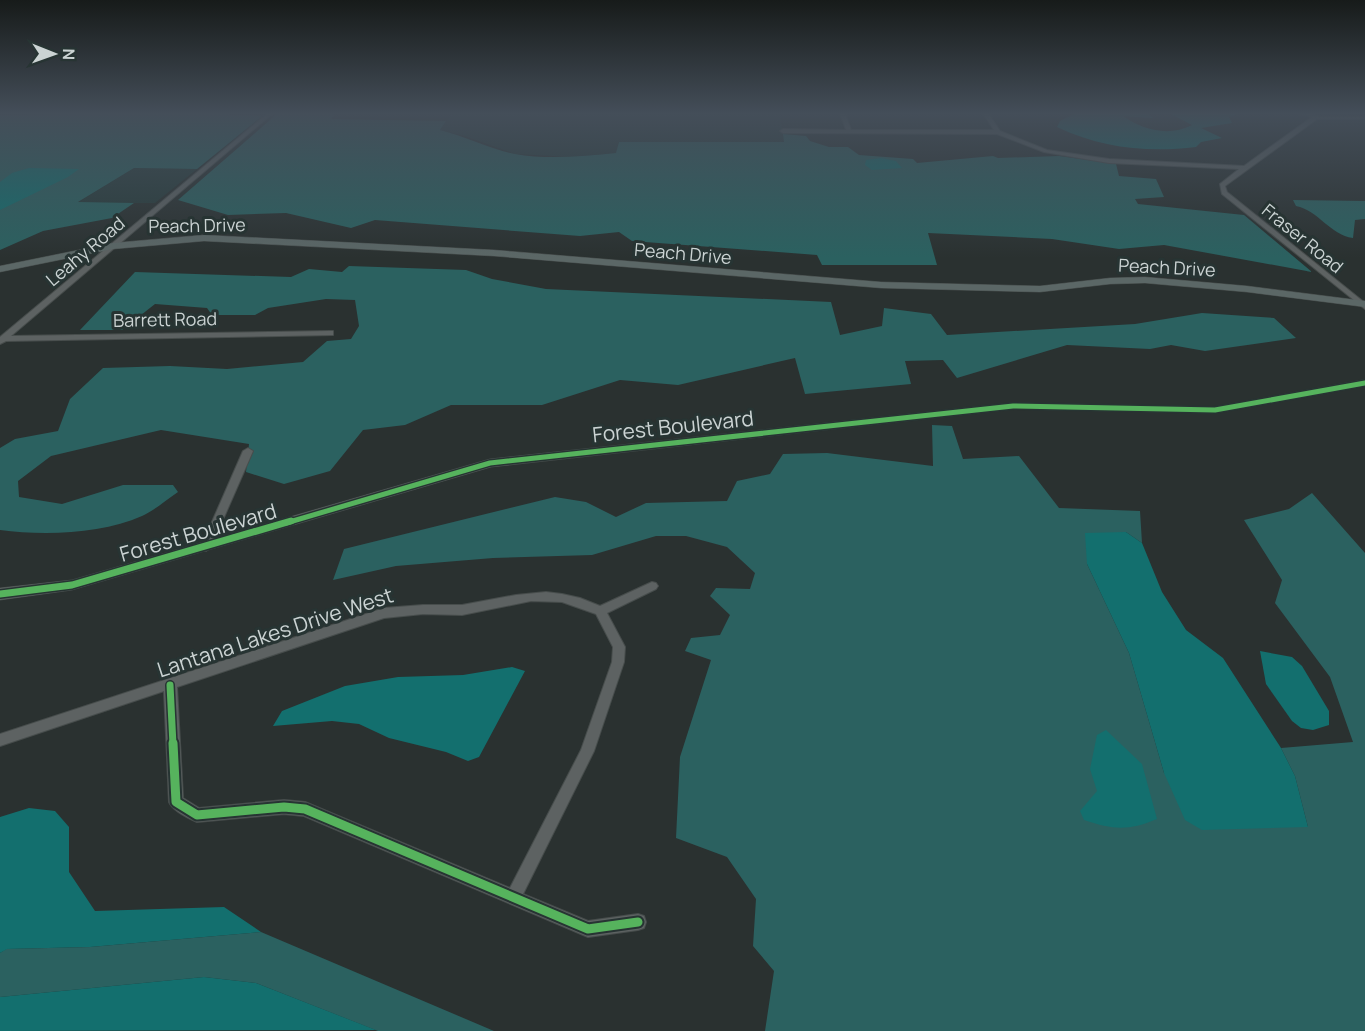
<svg xmlns="http://www.w3.org/2000/svg" width="1365" height="1031" viewBox="0 0 1365 1031" font-family="Manrope,sans-serif">
<style>
.built{fill:#273b3a}
.forest{fill:#2b6160}
.water{fill:#136f6e}
.lines{fill:none;stroke-linecap:round;stroke-linejoin:round}
.minor-casing{stroke:#474d4c;stroke-width:2}
.tertiary-casing{stroke:#474d4c;stroke-width:1}
.secondary-casing{stroke:#474d4c;stroke-width:1}
.minor{fill:#5d6262;fill-rule:evenodd}
.tertiary{fill:#5d6262;fill-rule:evenodd}
.secondary{fill:#5b6766;fill-rule:evenodd}
.cycleway-far2-casing{stroke:#273433;stroke-width:8}
.cycleway-far1-casing{stroke:#273433;stroke-width:10}
.cycleway-casing{stroke:#273433;stroke-width:13}
.cycleway-far2{stroke:#56b35d;stroke-width:5}
.cycleway-far1{stroke:#56b35d;stroke-width:7}
.cycleway{stroke:#56b35d;stroke-width:9}
.labels{text-anchor:middle;dominant-baseline:central;stroke-width:6;stroke-linejoin:round;paint-order:stroke}
.far-street-label{font-size:18px;fill:#cbd3d3;stroke:#273433}
.street-label{font-size:21px;fill:#cbd3d3;stroke:#273433}
</style>
<rect width="100%" height="100%" fill="#2a3130"/>
<!-- built -->
<g class="built">
<path d="M452 113H779L785 142H619L617 153 571 157 515 154 465 136 440 130Z"/>
<path d="M134 168 197 169 155 203H77Z"/>
</g>
<!-- forest -->
<g class="forest">
<path d="M230 113 228 115 262 116 197 169 134 168 78 202 134 203 112 218 43 231 0 250V115Z"/>
<path d="M278 113H335L331 119 446 121 440 130C465 136 492 150 515 154 548 160 584 156 616 153L619 142H784L783 134 806 136 810 141 829 147H848L859 155 913 159 917 163 993 156 998 158 1059 156 1116 164 1119 176 1156 179 1164 197 1135 199 1138 204 1244 215 1312 272 1164 245 1119 249 1052 239 928 233 937 265H822L817 255 632 241 619 232 580 236 375 220 351 228 286 213 228 215 178 200Z"/>
<path d="M1293 200 1365 201V219L1355 220 1353 238C1330 235 1318 210 1296 206Z"/>
<path d="M349 266 466 270 492 279 546 289 831 302 840 335 882 326 884 308 931 314 947 335 1135 324 1202 313 1274 318 1296 338 1205 351 1171 345 1150 349 1067 345 957 378 943 360 905 361 911 384 805 394 795 358 678 385 620 380 542 405H451L405 425 363 430 330 471 284 484 246 472 249 444 161 430 51 456 18 481 19 497 62 504 123 485H173L178 492C166 500 155 510 142 516 102 534 44 536 0 530V448L15 439 58 431 70 399 103 368 170 366 227 369 303 362 327 341 351 339 359 326 355 300 326 299 268 308 255 315H212L207 308 155 304 122 330H80L135 272 291 277 309 269 342 272Z"/>
<path d="M932 425 952 426 963 459 1019 456 1059 508 1140 511 1142 543 1126 532 1087 564 1129 653 1164 773 1308 827 1295 776 1281 748 1353 742 1330 677 1275 603 1282 580 1244 520 1289 509 1312 493 1365 553V1031H765L774 971 753 946 756 899 727 857 676 838 680 757 711 660 685 651 691 638 720 635 730 615 710 596 716 588 750 589 755 573 727 547 686 536H656L592 555 493 558 396 566 333 580 344 549 555 497 586 502 616 517 646 503 727 501 737 481 770 474 783 454 827 453 933 466Z"/>
<path d="M261 932 494 1031H378L256 983 204 977 0 997V953L6 949 90 947Z"/>
</g>
<!-- water -->
<g class="water">
<path d="M1076 113H1148L1153 118 1123 116C1143 130 1169 137 1192 125L1169 113 1237 114 1229 117 1232 123 1201 128 1222 138 1201 142 1196 147C1148 153 1101 148 1057 127L1060 121Z"/>
<path d="M881 158 896 161 902 168 872 170 865 165 866 160Z"/>
<path d="M29 168 79 169 68 177 0 210V182L12 173Z"/>
<path d="M1126 532 1142 543 1162 592 1186 630 1223 658 1281 748 1295 776 1308 827 1202 830 1185 820 1164 773 1129 653 1087 564 1085 533Z"/>
<path d="M1260 651 1292 657 1302 666 1329 711V725L1313 730 1301 728 1292 721 1266 684Z"/>
<path d="M512 667 525 671 479 757 468 761 446 752 389 738 359 724 332 721 273 726 282 711 345 686 398 677 463 675Z"/>
<path d="M1106 730 1142 764 1157 819C1128 831 1114 830 1084 820L1080 811 1097 791 1090 769 1097 735Z"/>
<path d="M29 808 55 811 69 827V872L95 911 224 907 261 932 90 947 7 949 0 953V817Z"/>
<path d="M204 977 256 983 376 1030 0 1031V997Z"/>
</g>
<g class="lines">
<!-- minor casing -->
<g class="minor-casing">
<g id="minor">
<path d="M268 113H273L11 336 330 331H333V335L6 341 0 344V337Z"/>
<path d="M840 113H845L851 130H994L983 113H988L1000 131 1047 150 1109 159 1244 166 1312 117 1299 113H1308L1320 117H1365V119H1317L1225 186 1227 192 1365 303V309L1222 194 1220 184 1239 169 1109 163 1044 152 997 134 783 133 780 131 783 129 846 130Z"/>
<path d="M248 448 253 451 211 547 206 551 202 550 201 547 243 451Z"/>
<path d="M652 582 656 583 658 586 656 589 607 613 625 647 624 662 594 751 523 894 588 921 638 914 644 916 646 922 644 928 638 930 588 937 304 816 284 814 197 822C188 818 173 811 169 802L164 691 0 746V734L384 608 423 605H462L516 595 546 592 562 594 580 598 600 606ZM531 601 562 602 596 614 613 647 612 662 581 750 510 888 305 802 284 800 199 808 183 798 177 687 384 618 423 614 462 615Z"/>
</g>
</g>
<!-- tertiary casing -->
<g class="tertiary-casing">
<path id="tertiary" d="M1365 380V386L1215 413 1013 409 491 467 72 590 0 600V588L72 580 490 459 1013 403 1215 407Z"/>
</g>
<!-- secondary casing -->
<g class="secondary-casing">
<path id="secondary" d="M204 235 494 250 881 282 1040 286 1110 278 1145 277 1247 286 1365 301V307L1247 292 1145 283 1110 284 1040 292 881 288 494 256 204 241 113 249 0 272V266L113 243Z"/>
</g>
<!-- minor -->
<use href="#minor" class="minor"/>
<!-- tertiary -->
<use href="#tertiary" class="tertiary"/>
<!-- secondary -->
<use href="#secondary" class="secondary"/>
<!-- cycleway-far2 casing -->
<g class="cycleway-far2-casing">
<path id="cycleway-far2" d="M286 523 490 463 1013 406 1215 410 1365 383"/>
</g>
<!-- cycleway-far1 casing -->
<g class="cycleway-far1-casing">
<g id="cycleway-far1">
<path d="M0 594 72 585 291 521"/>
<path d="M170 685 173 745"/>
</g>
</g>
<!-- cycleway casing -->
<g class="cycleway-casing">
<path id="cycleway" d="M173 743 176 802 197 815 284 807 305 809 588 929 638 922"/>
</g>
<!-- cycleway-far2 -->
<use href="#cycleway-far2" class="cycleway-far2"/>
<!-- cycleway-far1 -->
<use href="#cycleway-far1" class="cycleway-far1"/>
<!-- cycleway -->
<use href="#cycleway" class="cycleway"/>
</g>
<!-- sky -->
<linearGradient id="sky" x2="0" y2="1"><stop stop-color="#171b1a"/><stop offset="0.44" stop-color="#444e59"/><stop offset="1" stop-color="#444e59" stop-opacity="0"/></linearGradient>
<rect width="1365" height="258" fill="url(#sky)"/>
<g class="labels">
<!-- far-street labels -->
<g class="far-street-label">
<text transform="translate(197 225) rotate(-1)">Peach Drive</text>
<text transform="translate(1303 238) rotate(39)">Fraser Road</text>
<text transform="translate(85 251) rotate(-40)">Leahy Road</text>
<text transform="translate(683 253) rotate(5)">Peach Drive</text>
<text transform="translate(1167 267) rotate(3)">Peach Drive</text>
<text transform="translate(165 319) rotate(-1)">Barrett Road</text>
</g>
<!-- street labels -->
<g class="street-label">
<text transform="translate(673 426) rotate(-6)">Forest Boulevard</text>
<text transform="translate(198 532) rotate(-16)">Forest Boulevard</text>
<text transform="translate(275 632) rotate(-18)">Lantana Lakes Drive West</text>
</g>
</g>
<!-- north arrow -->
<g transform="translate(54 54) rotate(91)" stroke="#273433" stroke-width="4.5" paint-order="stroke">
<path d="M0-4.5L10 22L0 15L-10 22Z" fill="#cbd3d3"/>
<text y="-9" font-size="16" font-weight="bold" text-anchor="middle" fill="#cbd3d3">N</text>
</g>
</svg>
